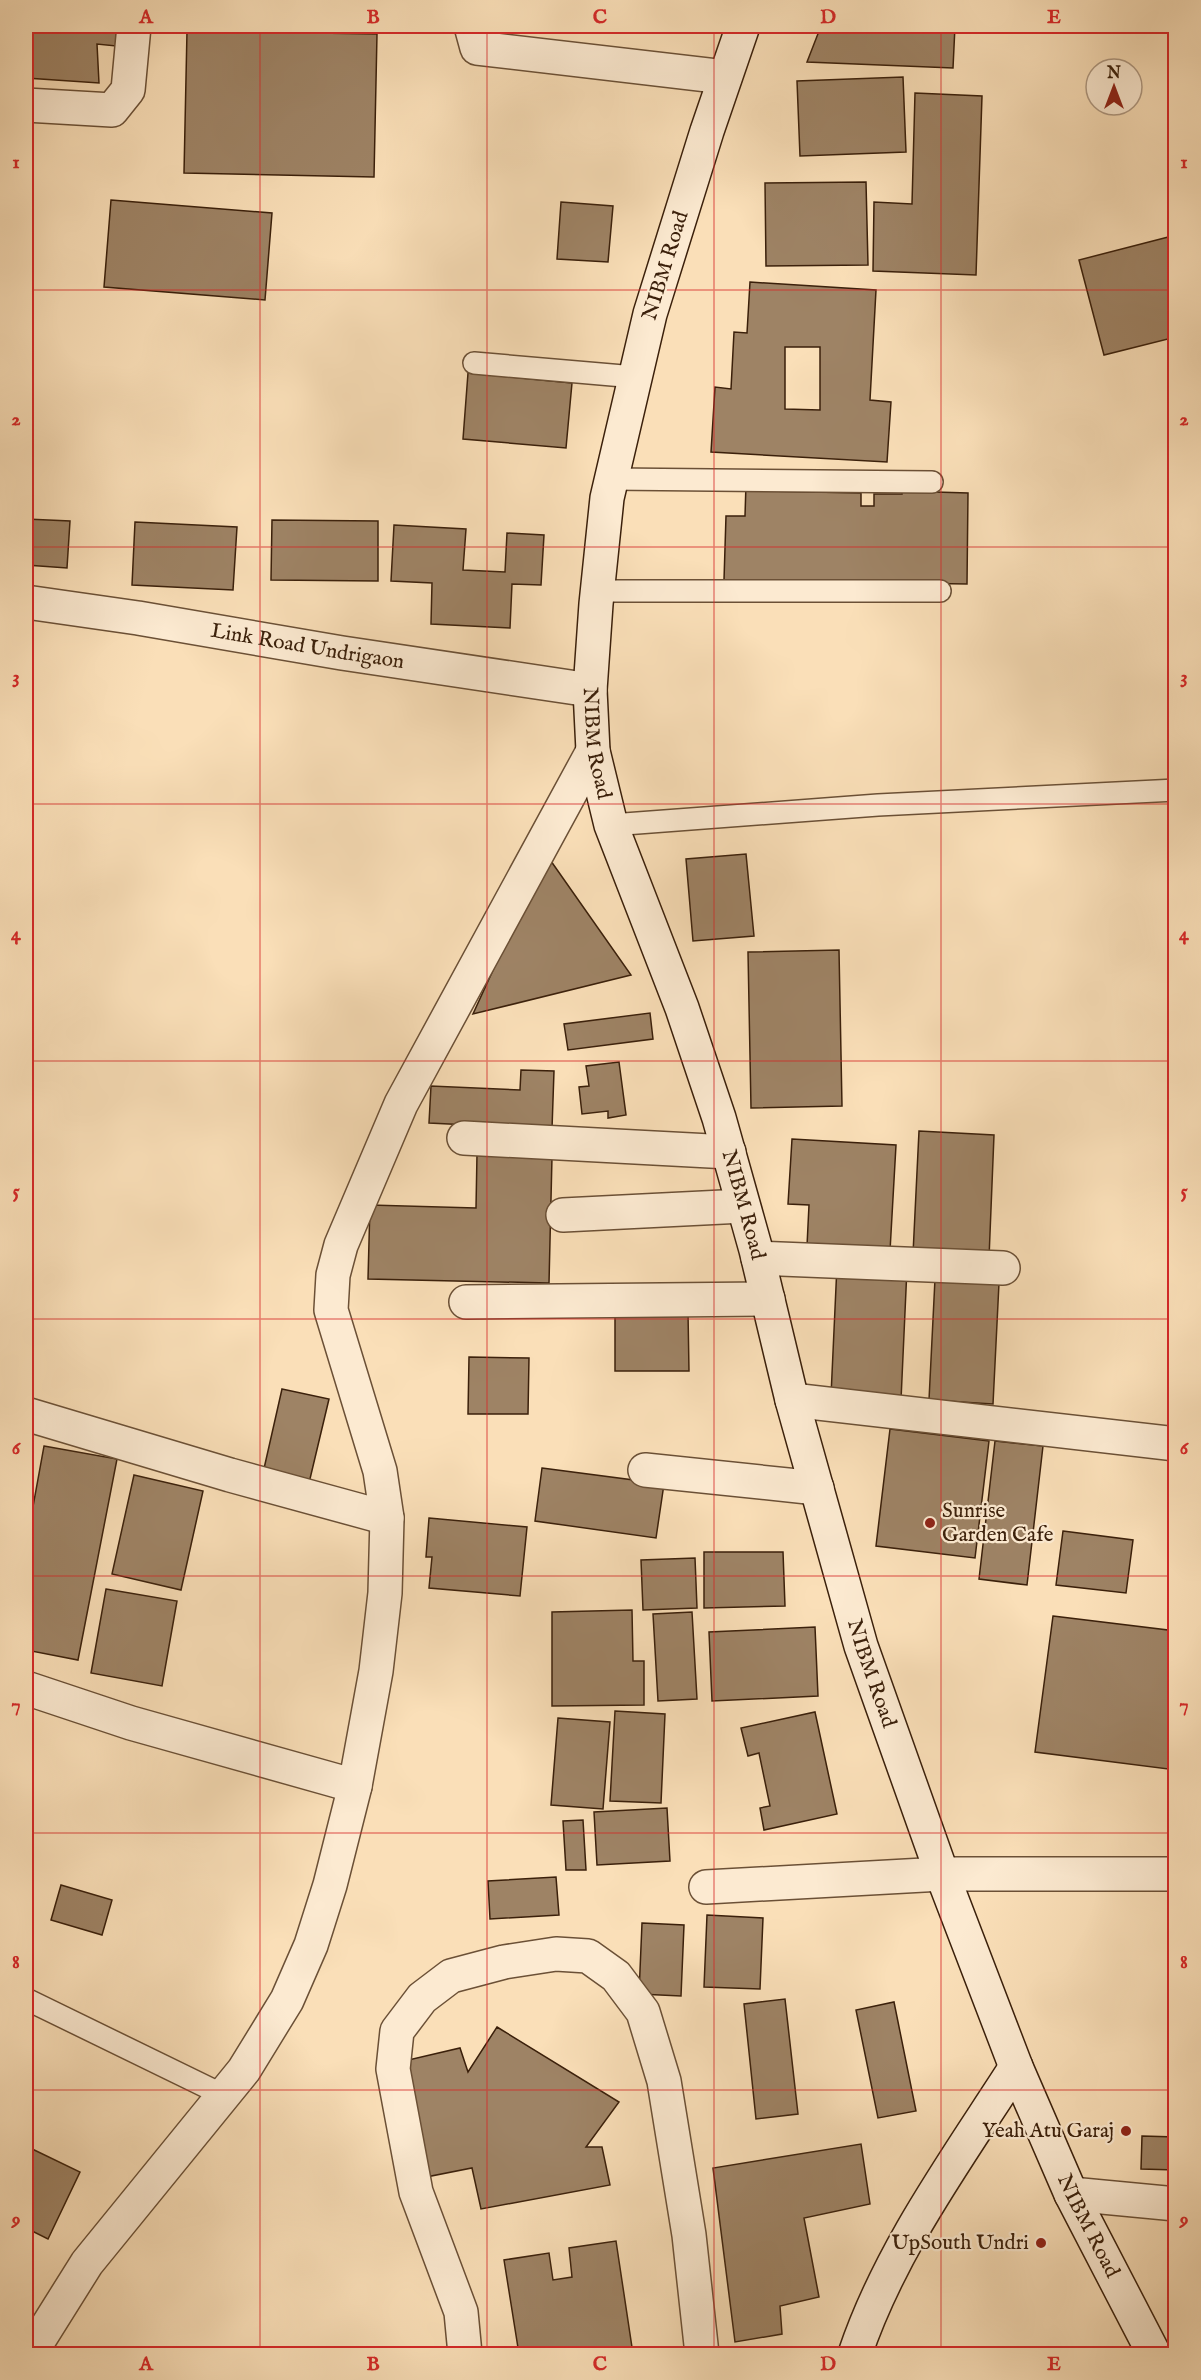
<svg xmlns="http://www.w3.org/2000/svg" width="1201" height="2380" viewBox="0 0 1201 2380" font-family="'IM FELL English',serif">
<style>
.building{fill:#9e8365;stroke:#3b200b;stroke-width:1.5;fill-rule:evenodd}
.lines{fill:none;stroke-linecap:round;stroke-linejoin:round}
.service-casing{stroke:#6b5036;stroke-width:24}
.minor-casing{stroke:#6b5036;stroke-width:36}
.tertiary-casing{stroke:#6b5036;stroke-width:36}
.secondary-casing{stroke:#3b200b;stroke-width:36}
.service{stroke:#fcead1;stroke-width:21}
.minor{stroke:#fcead1;stroke-width:33}
.tertiary{stroke:#fcead1;stroke-width:33}
.secondary{stroke:#fcead1;stroke-width:33}
.grid{fill:none;stroke:#d62828;stroke-width:1.5;stroke-opacity:0.55}
.poi-dot{fill:#8f2418;stroke:#fcead1;stroke-width:2}
.labels{text-anchor:middle;dominant-baseline:central;stroke-width:4.5;stroke-linejoin:round;paint-order:stroke}
.street-label{font-size:21px;fill:#3b200b;stroke:#fcead1}
.poi-label{font-size:21px;fill:#3b200b;stroke:#fcead1;text-anchor:end}
.neatline{fill:none;stroke:#d62828;stroke-width:2}
.grid-label{font-size:20px;text-anchor:middle;font-weight:bold;fill:#d62828}
</style>
<rect width="100%" height="100%" fill="#fadfb8"/>
<filter id="stains"><feTurbulence type="fractalNoise" baseFrequency=".00333" numOctaves="4"/><feColorMatrix values="0 0 0 0 .2 0 0 0 0 .09 0 0 0 0 .02 0 0 0 .5 -.17"/></filter>
<radialGradient id="worn" r=".72"><stop offset=".6" stop-color="#630" stop-opacity="0"/><stop offset="1" stop-color="#630" stop-opacity=".3"/></radialGradient>
<!-- building -->
<g class="building">
<path d="M26 26H117L116 46 97 44 99 83 26 78Z"/>
<path d="M821 26H955L953 68 807 62Z"/>
<path d="M187 31 377 34 374 177 184 173Z"/>
<path d="M903 77 906 152 800 156 797 81Z"/>
<path d="M915 93 982 96 976 275 873 271 874 202 912 204Z"/>
<path d="M866 182 868 265 766 266 765 183Z"/>
<path d="M111 200 272 213 265 300 104 287Z"/>
<path d="M561 202 613 206 608 262 557 259Z"/>
<path d="M1176 235V337L1104 355 1079 260Z"/>
<path d="M750 282 876 290 870 400 891 402 887 462 711 452 715 387 731 389 734 332 747 333ZM785 347H820V410L785 409Z"/>
<path d="M468 373 572 383 566 448 463 439Z"/>
<path d="M746 484 766 491 861 493V506H874V494H902V491L968 493 967 584 724 580 726 516H745Z"/>
<path d="M26 519 70 521 67 568 26 565Z"/>
<path d="M272 520 378 521V581L271 580Z"/>
<path d="M135 522 237 527 233 590 132 585Z"/>
<path d="M394 525 466 529 463 570 505 572 507 533 544 535 541 585 512 584 510 628 431 624 432 583 391 581Z"/>
<path d="M546 854 631 975 473 1014Z"/>
<path d="M746 854 754 936 693 941 686 859Z"/>
<path d="M839 950 842 1106 751 1108 748 952Z"/>
<path d="M650 1013 653 1039 568 1050 564 1024Z"/>
<path d="M619 1062 626 1115 608 1118V1111L582 1114 579 1087 589 1086 586 1066Z"/>
<path d="M521 1070 554 1071 552 1129 429 1123 431 1086 520 1090Z"/>
<path d="M919 1131 994 1135 989 1258 913 1254Z"/>
<path d="M792 1139 896 1145 890 1251 807 1246 809 1205 788 1204Z"/>
<path d="M477 1154 552 1157 549 1283 368 1279 370 1205 476 1208Z"/>
<path d="M837 1265 907 1268 901 1400 831 1396Z"/>
<path d="M935 1279 999 1283 993 1404 929 1400Z"/>
<path d="M615 1312H688L689 1371H615Z"/>
<path d="M469 1357 529 1358 528 1414H468Z"/>
<path d="M282 1389 329 1399 309 1483 263 1473Z"/>
<path d="M890 1429 989 1441 975 1558 876 1546Z"/>
<path d="M26 1440 31 1442 26 1463Z"/>
<path d="M995 1441 1043 1446 1027 1585 979 1579Z"/>
<path d="M44 1446 117 1459 78 1660 26 1650V1545Z"/>
<path d="M542 1468 664 1484 656 1538 535 1521Z"/>
<path d="M134 1475 203 1491 181 1590 112 1574Z"/>
<path d="M429 1518 527 1527 520 1596 429 1588 432 1557H426Z"/>
<path d="M1063 1531 1133 1540 1126 1593 1056 1585Z"/>
<path d="M704 1552H783L785 1606 704 1608Z"/>
<path d="M695 1558 697 1608 643 1610 641 1560Z"/>
<path d="M106 1589 177 1601 162 1686 91 1673Z"/>
<path d="M632 1610 633 1661H644V1705L552 1706V1612Z"/>
<path d="M692 1612 697 1699 658 1701 653 1614Z"/>
<path d="M1053 1616 1176 1631V1770L1035 1752Z"/>
<path d="M815 1627 818 1696 712 1701 709 1632Z"/>
<path d="M615 1711 665 1714 661 1803 610 1801Z"/>
<path d="M815 1712 837 1814 764 1830 760 1808 770 1806 759 1753 748 1756 741 1728Z"/>
<path d="M558 1718 610 1722 603 1809 551 1805Z"/>
<path d="M667 1808 670 1861 597 1865 594 1812Z"/>
<path d="M583 1820 586 1870H566L563 1821Z"/>
<path d="M556 1877 559 1915 490 1919 488 1881Z"/>
<path d="M61 1885 112 1900 102 1935 51 1920Z"/>
<path d="M707 1915 763 1918 760 1989 704 1987Z"/>
<path d="M642 1923 684 1925 681 1996 639 1994Z"/>
<path d="M785 1999 798 2114 756 2119 744 2004Z"/>
<path d="M894 2002 916 2111 878 2118 856 2010Z"/>
<path d="M497 2027 619 2102 586 2147H602L610 2185 481 2209 472 2168 421 2178 404 2061 460 2048 468 2072Z"/>
<path d="M1142 2136 1176 2137V2170L1141 2169Z"/>
<path d="M861 2144 870 2204 804 2218 819 2297 780 2306 782 2334 735 2342 713 2168Z"/>
<path d="M26 2146 80 2172 48 2239 26 2228Z"/>
<path d="M616 2241 633 2354H519L504 2260 549 2253 553 2280 572 2277 569 2248Z"/>
</g>
<g class="lines">
<!-- service casing -->
<g class="service-casing">
<g id="service">
<path d="M474 363 635 377"/>
<path d="M611 479 932 482"/>
<path d="M597 591H940"/>
<path d="M611 825 878 805 1176 790"/>
<path d="M26 1999 223 2095"/>
</g>
</g>
<!-- minor casing -->
<g class="minor-casing">
<g id="minor">
<path d="M471 26 477 48 725 77"/>
<path d="M26 105 112 110 128 90 134 26"/>
<path d="M464 1138 729 1152"/>
<path d="M563 1215 743 1206"/>
<path d="M758 1258 1003 1268"/>
<path d="M466 1302 768 1299"/>
<path d="M792 1400 1176 1444"/>
<path d="M26 1414 230 1475 387 1518"/>
<path d="M645 1470 817 1488"/>
<path d="M26 1688 131 1723 355 1786"/>
<path d="M706 1887 942 1874H1176"/>
<path d="M1071 2194 1176 2204"/>
<path d="M465 2354 461 2312 416 2192 393 2069 397 2031 422 1998 451 1976 504 1962 556 1954 588 1956 616 1976 643 2012 664 2081 689 2235 702 2354"/>
</g>
</g>
<!-- tertiary casing -->
<g class="tertiary-casing">
<g id="tertiary">
<path id="s1" d="M26 602 138 618 342 653 590 690"/>
<path d="M30 2354 87 2263 244 2070 287 2000 311 1945 330 1885 355 1786 376 1671 385 1593 387 1518 380 1471 331 1310 333 1275 341 1245 401 1104 593 751"/>
</g>
</g>
<!-- secondary casing -->
<g class="secondary-casing">
<g id="secondary">
<path id="s2" d="M743 26 707 131 650 314 607 498 596 604 590 690 593 751 611 825 682 1008 719 1118 756 1250 792 1400 861 1646 942 1874 1016 2067 1071 2194 1154 2354"/>
<path d="M855 2354C890 2250 957 2159 1016 2067"/>
</g>
</g>
<!-- service -->
<use href="#service" class="service"/>
<!-- minor -->
<use href="#minor" class="minor"/>
<!-- tertiary -->
<use href="#tertiary" class="tertiary"/>
<!-- secondary -->
<use href="#secondary" class="secondary"/>
</g>
<!-- grid -->
<path class="grid" d="M260 26V2354M487 26V2354M714 26V2354M941 26V2354M26 290H1176M26 547H1176M26 804H1176M26 1061H1176M26 1319H1176M26 1576H1176M26 1833H1176M26 2090H1176"/>
<!-- markers -->
<g class="poi-dot">
<circle cx="930" cy="1523" r="6"/>
<circle cx="1126" cy="2131" r="6"/>
<circle cx="1041" cy="2243" r="6"/>
</g>
<g class="labels">
<!-- street labels -->
<g class="street-label">
<text transform="translate(666 266) rotate(-73)">NIBM Road</text>
<text stroke="none"><textPath href="#s1" startOffset="285">Link Road Undrigaon</textPath></text>
<text stroke="none"><textPath href="#s2" startOffset="738">NIBM Road</textPath></text>
<text stroke="none"><textPath href="#s2" startOffset="1224">NIBM Road</textPath></text>
<text stroke="none"><textPath href="#s2" startOffset="1710">NIBM Road</textPath></text>
<text stroke="none"><textPath href="#s2" startOffset="2304">NIBM Road</textPath></text>
</g>
<!-- poi labels -->
<g class="poi-label">
<text x="942" y="1511" text-anchor="start">Sunrise<tspan x="942" dy="24">Garden Cafe</tspan></text>
<text x="1114" y="2131">Yeah Atu Garaj</text>
<text x="1029" y="2243">UpSouth Undri</text>
</g>
</g>
<!-- margin -->
<rect width="1201" height="2380" fill="none" stroke="#fadfb8" stroke-width="66"/>
<!-- north arrow -->
<g transform="translate(1114 87)"><circle r="28" fill="#fcead1" stroke="#af9982" stroke-width="1.5"/>
<path d="M0-4.5L10 22L0 15L-10 22Z" fill="#8f2418"/>
<text y="-9" font-size="16" font-weight="bold" text-anchor="middle" fill="#3b200b">N</text>
</g>
<rect x="33" y="33" width="1135" height="2314" class="neatline"/>
<g class="grid-label">
<text x="146" y="23">A</text>
<text x="373" y="23">B</text>
<text x="600" y="23">C</text>
<text x="828" y="23">D</text>
<text x="1054" y="23">E</text>
<text x="16" y="168">1</text>
<text x="1184" y="168">1</text>
<text x="16" y="425">2</text>
<text x="1184" y="425">2</text>
<text x="16" y="683">3</text>
<text x="1184" y="683">3</text>
<text x="16" y="940">4</text>
<text x="1184" y="940">4</text>
<text x="16" y="1197">5</text>
<text x="1184" y="1197">5</text>
<text x="16" y="1454">6</text>
<text x="1184" y="1454">6</text>
<text x="16" y="1711">7</text>
<text x="1184" y="1711">7</text>
<text x="16" y="1968">8</text>
<text x="1184" y="1968">8</text>
<text x="16" y="2225">9</text>
<text x="1184" y="2225">9</text>
<text x="146" y="2370">A</text>
<text x="373" y="2370">B</text>
<text x="600" y="2370">C</text>
<text x="828" y="2370">D</text>
<text x="1054" y="2370">E</text>
</g>
<rect width="100%" height="100%" filter="url(#stains)"/>
<rect width="100%" height="100%" fill="url(#worn)"/>
</svg>
